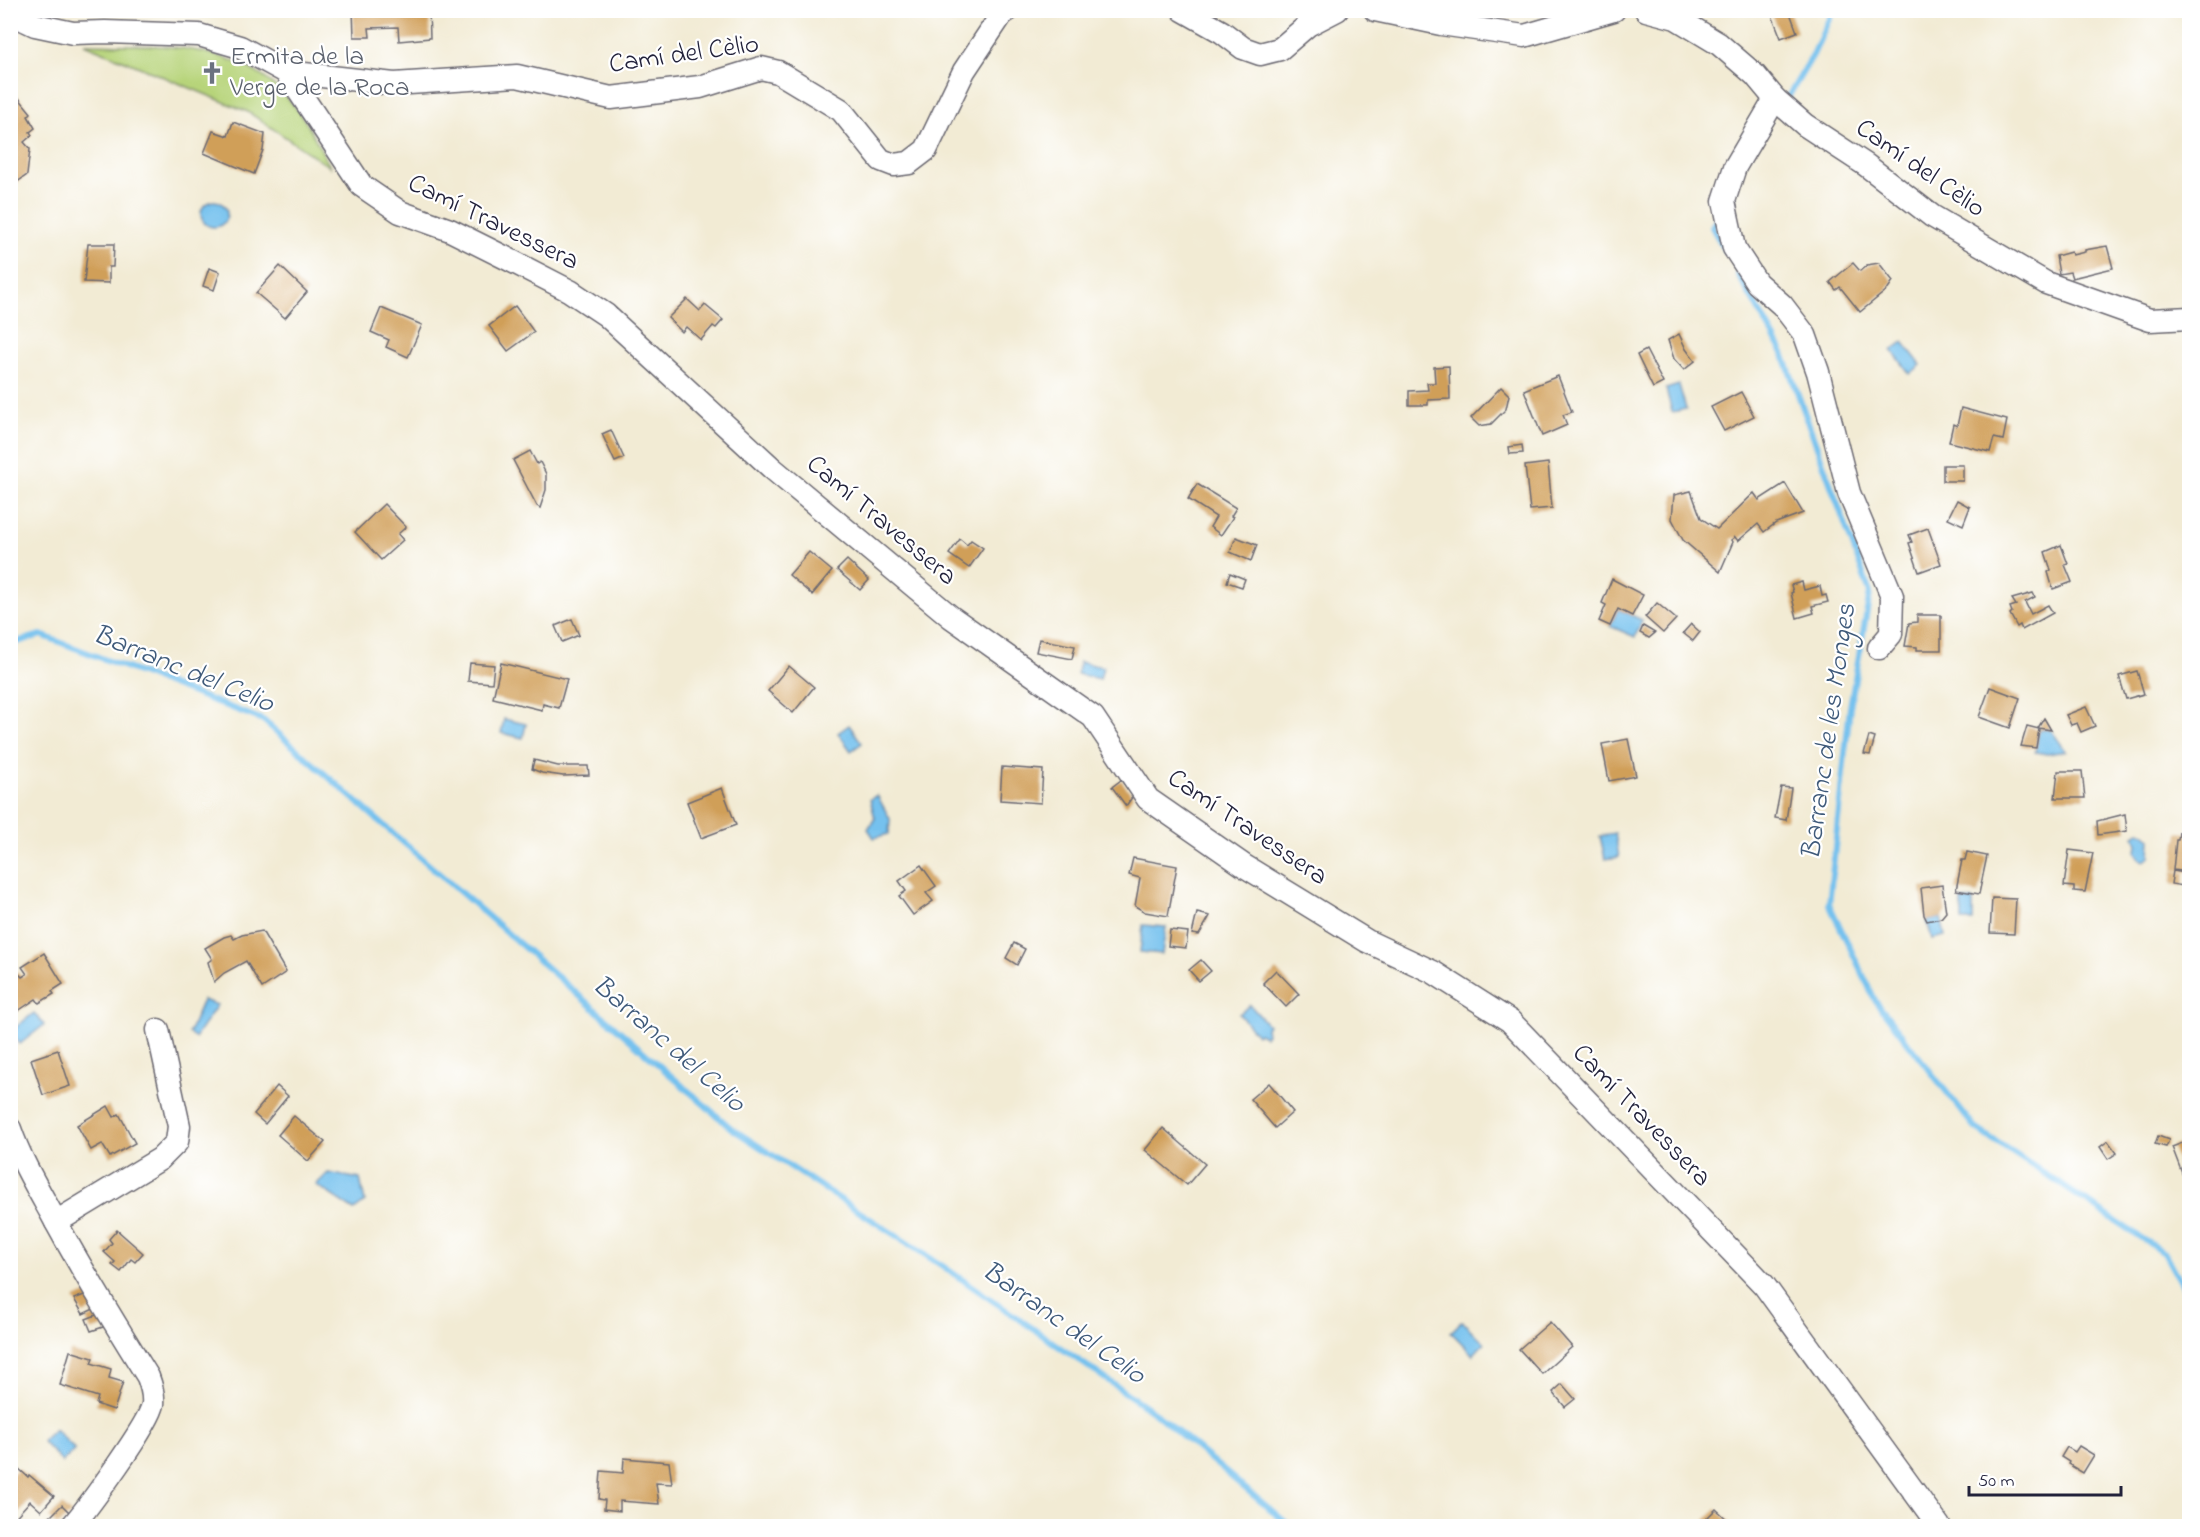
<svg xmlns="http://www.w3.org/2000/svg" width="2200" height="1537" viewBox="0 0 2200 1537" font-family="'Indie Flower',sans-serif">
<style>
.green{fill:#b7d47a;stroke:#6c7b5a;stroke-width:1.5}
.water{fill:#74c1ee;stroke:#4b7294;stroke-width:1.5}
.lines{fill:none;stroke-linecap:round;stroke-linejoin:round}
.stream{stroke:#74c1ee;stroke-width:6}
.building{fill:#d09f58}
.minor-casing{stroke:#6b6871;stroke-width:25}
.minor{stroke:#fff;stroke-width:22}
.labels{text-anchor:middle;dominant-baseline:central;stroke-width:4.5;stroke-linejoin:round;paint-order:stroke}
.street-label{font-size:27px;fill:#22223b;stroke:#fff}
.worship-label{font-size:27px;fill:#5b616d;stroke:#fff;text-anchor:start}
.water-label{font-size:28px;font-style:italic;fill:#3f5a7a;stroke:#fff}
</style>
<rect width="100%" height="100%" fill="#fff"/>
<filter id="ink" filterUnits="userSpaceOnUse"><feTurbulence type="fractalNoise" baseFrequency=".0167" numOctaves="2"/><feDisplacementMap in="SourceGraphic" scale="12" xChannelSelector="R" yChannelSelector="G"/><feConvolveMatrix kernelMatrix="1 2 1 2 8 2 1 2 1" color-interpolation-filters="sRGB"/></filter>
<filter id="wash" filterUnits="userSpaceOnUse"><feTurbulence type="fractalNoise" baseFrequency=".008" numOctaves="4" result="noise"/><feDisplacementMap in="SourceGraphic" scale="24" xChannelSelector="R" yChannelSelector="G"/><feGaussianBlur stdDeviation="1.35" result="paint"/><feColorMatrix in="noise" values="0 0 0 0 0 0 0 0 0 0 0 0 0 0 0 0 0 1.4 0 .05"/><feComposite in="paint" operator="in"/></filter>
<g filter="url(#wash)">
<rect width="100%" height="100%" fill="#f2ebd4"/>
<!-- green -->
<path class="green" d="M84 44C158 46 238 40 290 101 308 121 318 145 331 168L248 112Z"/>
<!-- water -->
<g class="water">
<circle cx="214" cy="214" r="13"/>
<path d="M1903 342 1921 365 1910 374 1892 350Z"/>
<path d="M1679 385 1686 409 1672 412 1666 389Z"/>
<path d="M1618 609 1642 620 1635 637 1610 626Z"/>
<path d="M1080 662 1103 667 1100 679 1077 674Z"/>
<path d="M504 719 526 724 523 738 501 733Z"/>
<path d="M849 725 862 743 851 751 838 733Z"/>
<path d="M2039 729 2051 730 2066 751 2047 754 2035 752Z"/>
<path d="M877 795 890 819 889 834 874 838 868 829 875 818 870 799Z"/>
<path d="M2139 831 2146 834 2151 839 2150 857 2144 861 2140 859 2136 853 2137 843 2134 836Z"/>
<path d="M1615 833 1619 857 1605 859 1600 836Z"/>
<rect x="1962" y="900" width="11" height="21"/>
<path d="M1941 918 1945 936 1932 939 1927 921Z"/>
<path d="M1143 925 1166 927 1162 954 1140 952Z"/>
<path d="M203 1000 217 1005 195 1038 189 1033Z"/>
<path d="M1250 1005 1268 1025 1266 1028 1267 1034 1265 1036 1259 1033 1257 1035 1239 1014Z"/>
<path d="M34 1013 44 1025 20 1044 11 1031Z"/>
<path d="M328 1173 360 1179 365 1202 354 1210 316 1185Z"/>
<path d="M1462 1321 1484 1343 1473 1355 1451 1332Z"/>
<path d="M55 1429 75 1450 62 1462 42 1441Z"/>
</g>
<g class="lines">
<!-- stream -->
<g class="stream">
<path d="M1785 102 1813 55 1833 10"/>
<path d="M1719 214 1712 227 1726 252"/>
<path d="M1738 274 1783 353 1870 593 1850 707 1829 904 1876 1002 1974 1127 2164 1253 2190 1299"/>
<path d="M10 644 41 635 263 720 731 1128 944 1267 1155 1413 1290 1526"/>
</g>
</g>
<g id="blocks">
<!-- building -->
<g class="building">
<path d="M353 10H429L430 38 399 41 398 27 369 28 370 37H354Z"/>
<path d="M1770 10H1789L1797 32 1781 38Z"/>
<path d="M14 92 31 113 28 116 35 128 30 132 32 135 24 142 30 149 27 175 10 187V95Z"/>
<path d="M233 122 265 134 263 150 254 174 204 153 213 131 228 136Z"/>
<path d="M88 244H114L113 267H109V283L84 282Z"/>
<path d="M2107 246 2113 268 2072 278 2070 272 2059 274 2056 256 2071 252 2072 255 2085 252V250Z"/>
<path d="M1853 263 1860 271 1867 265 1879 263 1893 281 1887 290 1860 312 1840 287 1836 290 1830 282Z"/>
<path d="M280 266 307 292 285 318 256 293Z"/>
<path d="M209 268 220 272 214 290 203 286Z"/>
<path d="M687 299 700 311 705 305 723 320 716 328 713 326 701 340 686 327 682 332 668 318Z"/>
<path d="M515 306 534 332 508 351 489 326Z"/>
<path d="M381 308 422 325 408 357 386 347 389 340 371 332Z"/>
<path d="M1679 334 1686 349 1695 361 1684 370 1674 359 1668 340Z"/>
<path d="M1646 350 1663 383 1653 388 1637 355Z"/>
<path d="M1449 366 1450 399 1428 400V405H1409V391L1428 390 1427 383H1435L1434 367Z"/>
<path d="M1558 376 1572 412 1563 415 1567 425 1542 436 1524 390Z"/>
<path d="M1501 387 1509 395 1506 409 1491 424 1479 426 1471 418Z"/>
<path d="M1741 392 1754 416 1724 431 1711 407Z"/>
<path d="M1961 408 2007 420 2003 440 1994 438 1990 452 1949 442 1953 424 1957 426Z"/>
<path d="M611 430 624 458 615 462 602 434Z"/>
<path d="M1522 445 1523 453 1510 454 1509 447Z"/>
<path d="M530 451 537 464 540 462 546 474V490L540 508 537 506 513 460Z"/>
<path d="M1548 463 1552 508 1530 510 1525 466Z"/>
<rect x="1943" y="465" width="20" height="16"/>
<path d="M1785 483 1803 513 1776 523 1764 532 1758 524 1738 541 1735 537 1731 540 1733 542 1720 572 1683 540 1672 519 1674 495 1691 491 1701 518 1717 529 1754 493 1759 500Z"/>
<path d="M1197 484 1236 508 1231 516 1233 517 1221 535 1210 527 1216 517 1188 499Z"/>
<path d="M1957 500 1970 507 1963 525 1948 518Z"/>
<path d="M384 504 406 527 398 534 403 540 381 560 355 532Z"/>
<path d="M1928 528 1941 564 1919 572 1909 543 1912 542 1909 535Z"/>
<path d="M1236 537 1257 545 1251 561 1230 552Z"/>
<path d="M960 539 967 545 971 540 983 548 969 568 949 554Z"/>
<path d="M2061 545 2068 564 2065 565 2072 582 2053 589 2048 572 2051 570 2045 552Z"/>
<path d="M809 552 832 571 812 595 789 575Z"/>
<path d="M847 560 869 580 860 590 837 570Z"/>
<path d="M1230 573 1245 579 1242 587 1227 582Z"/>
<path d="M1612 579 1643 595 1632 616 1618 609 1610 626 1599 621 1606 605 1602 603Z"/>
<path d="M1802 582 1804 590 1820 586 1822 596 1826 595 1828 602 1812 606 1814 613 1797 618 1791 593 1793 592 1791 585Z"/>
<path d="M2033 593 2035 597 2025 602 2031 614 2048 605 2053 613 2022 630 2020 625 2017 627 2010 614 2012 612 2010 607 2016 605 2012 599Z"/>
<path d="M1657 603 1676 619 1663 633 1645 617Z"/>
<path d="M1917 615H1941V650H1917V647L1905 646 1909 623 1917 622Z"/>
<path d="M572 619 579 635 562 642 555 626Z"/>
<path d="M1691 624 1700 632 1693 641 1683 633Z"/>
<path d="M1643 626 1655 633 1649 638 1640 633Z"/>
<path d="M1039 639 1075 646 1072 659 1036 652Z"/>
<path d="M470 663 494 665 492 683 468 681Z"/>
<path d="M501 663 567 679 559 708 543 704 542 710 493 698Z"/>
<path d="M789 666 814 687 793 713 768 691Z"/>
<path d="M2137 671 2144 694 2126 699 2119 676Z"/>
<path d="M1990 687 2020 698 2010 728 1979 717Z"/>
<path d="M2086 707 2095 726 2081 732 2077 723 2071 725 2066 715Z"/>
<path d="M2044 718 2051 730 2038 728Z"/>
<path d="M2027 726 2039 729 2036 748 2021 746Z"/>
<path d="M1869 736 1875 738 1870 755 1864 754Z"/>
<path d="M1628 739 1636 776 1609 781 1602 744Z"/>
<path d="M534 760 558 766H588L589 775 563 776 542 773 532 769Z"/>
<path d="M1002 767 1043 770 1041 803 1000 800Z"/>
<path d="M2058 771H2082L2085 798H2055Z"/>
<path d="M1121 780 1133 796 1126 806 1112 787Z"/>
<path d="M1781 787 1791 788 1786 820 1775 818Z"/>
<path d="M722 788 736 825 701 838 687 802Z"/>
<path d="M2125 814 2127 831 2098 835 2097 821Z"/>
<path d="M2179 832 2190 833V872L2173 870 2176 840H2178Z"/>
<path d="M2069 850 2093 853 2085 892 2074 891V887L2064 886Z"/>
<path d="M1967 852 1987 856 1979 894 1956 890 1962 860H1965Z"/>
<path d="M1133 858 1177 866 1168 916 1145 912 1135 906 1140 878 1129 875Z"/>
<path d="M921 865 936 886 926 893 933 901 913 915 899 896 906 891 899 881Z"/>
<path d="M2173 871 2185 873 2183 886 2171 884Z"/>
<path d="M1942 885 1946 912 1941 918 1927 921 1924 915 1921 888Z"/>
<path d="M1992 898 2016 899 2014 934 1990 933Z"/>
<path d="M1197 913 1210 916 1199 935 1192 934Z"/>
<path d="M1170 930 1188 932 1186 948 1168 946Z"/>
<path d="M262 931 286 972 262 988 246 961 224 973 214 982 208 962 212 959 205 948 224 937 231 935 234 939 242 935Z"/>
<path d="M1014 943 1025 949 1017 965 1006 958Z"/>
<path d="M44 953 63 984 52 991 54 994 39 1003 36 999 18 1011 10 999V977L17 972 22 977 27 974 22 967Z"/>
<path d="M1201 960 1211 971 1199 981 1189 970Z"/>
<path d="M1276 970 1299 994 1286 1007 1263 983Z"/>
<path d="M58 1050 70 1086 43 1095 31 1059Z"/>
<path d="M1269 1083 1293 1112 1275 1128 1250 1099Z"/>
<path d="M277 1086 288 1096 265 1124 254 1114Z"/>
<path d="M108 1106 114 1117 119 1114 135 1143 110 1157 102 1144 91 1150 77 1125Z"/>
<path d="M294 1116 325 1142 308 1161 278 1135Z"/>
<path d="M1163 1128 1205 1164 1187 1185 1145 1150Z"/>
<path d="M2158 1136 2169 1140 2166 1147 2155 1144Z"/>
<path d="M2190 1140V1179L2185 1181 2172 1147Z"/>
<path d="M2108 1141 2117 1153 2108 1159 2100 1147Z"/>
<path d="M117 1230 143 1253 135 1262 131 1259 121 1272 112 1265 115 1262 104 1252 112 1243 109 1239Z"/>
<path d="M87 1294 96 1308 83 1314 74 1299Z"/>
<path d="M99 1314 106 1326 91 1331 86 1319Z"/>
<path d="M1550 1322 1572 1347 1542 1374 1519 1349Z"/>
<path d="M70 1351 93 1358 91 1363 111 1369 109 1378 123 1382 114 1410 96 1404 98 1397 60 1385Z"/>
<path d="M1562 1384 1575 1399 1565 1407 1553 1392Z"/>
<path d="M2079 1446 2094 1455 2083 1473 2068 1464 2069 1462 2061 1457 2067 1447 2075 1452Z"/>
<path d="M624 1458 669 1462 672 1484 656 1483 659 1504 620 1501V1511L604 1509 605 1500 599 1499 601 1471 623 1473Z"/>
<path d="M18 1468 28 1477 29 1475 54 1496 41 1511 30 1501 12 1521 10 1519V1477Z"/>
<path d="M62 1505 71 1514 57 1526 49 1518Z"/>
<path d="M1716 1509 1734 1526H1712L1705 1520Z"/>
</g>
</g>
</g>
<g filter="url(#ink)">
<use href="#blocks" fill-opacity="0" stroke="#6b6871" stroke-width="1.5"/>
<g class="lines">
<!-- minor casing -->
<g class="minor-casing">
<g id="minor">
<path d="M1183 10 1222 32 1243 48 1260 54 1280 49 1308 25 1337 10"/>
<path d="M1375 10 1441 24 1524 36 1614 10"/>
<path d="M1646 10 1676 18 1719 44 1755 75 1775 99 1805 125 1866 165 1932 216 2046 283 2150 320 2190 318"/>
<path d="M10 13 35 25 73 33 105 32 199 35 240 47 286 72 394 84 517 76 611 98 700 87 761 68 778 72 841 110 881 160 894 165 909 163 926 150 964 71 1002 14 1008 10"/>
<path d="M286 72 362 186 400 212 450 230 506 258 570 291 606 315 773 469 951 617 1093 717 1148 799 1246 867 1367 941 1433 972 1510 1021 1764 1285 1939 1526"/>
<path d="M1775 99 1735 167 1724 201 1734 248 1757 283 1782 305 1805 335 1818 372 1849 493 1892 596 1891 634 1879 648"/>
<path d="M10 1129C20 1158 35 1184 50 1211 80 1268 114 1322 148 1377 151 1385 154 1395 153 1404 150 1423 87 1509 72 1526"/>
<path d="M56 1222 160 1159 177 1142 179 1126 158 1030"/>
</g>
</g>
<!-- minor -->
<use href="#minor" class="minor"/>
</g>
</g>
<!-- icons -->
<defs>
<g id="church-bare" transform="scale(1.8)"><path d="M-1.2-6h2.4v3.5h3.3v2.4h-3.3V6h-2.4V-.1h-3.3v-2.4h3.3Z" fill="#6b7280" stroke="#fff" stroke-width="2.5" paint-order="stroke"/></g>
</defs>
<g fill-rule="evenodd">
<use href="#church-bare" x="212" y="73"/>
</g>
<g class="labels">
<!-- street labels -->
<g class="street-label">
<text transform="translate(684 55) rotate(-8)">Camí del Cèlio</text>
<text transform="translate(1920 169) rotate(35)">Camí del Cèlio</text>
<text transform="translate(493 223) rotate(26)">Camí Travessera</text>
<text transform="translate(881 521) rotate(40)">Camí Travessera</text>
<text transform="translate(1247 828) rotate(34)">Camí Travessera</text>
<text transform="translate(1641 1116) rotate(46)">Camí Travessera</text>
</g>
<!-- worship labels -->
<g class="worship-label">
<text x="230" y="57">Ermita de la<tspan x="230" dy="31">Verge de la Roca</tspan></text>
</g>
<!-- water labels -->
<g class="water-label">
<text transform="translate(183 670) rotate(22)">Barranc del Celio</text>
<text transform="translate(1830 732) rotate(-82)">Barranc de les Monges</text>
<text transform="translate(668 1045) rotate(41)">Barranc del Celio</text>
<text transform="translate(1063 1324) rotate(35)">Barranc del Celio</text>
</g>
</g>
<!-- margin -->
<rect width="2200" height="1537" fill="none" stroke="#fff" stroke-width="36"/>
<!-- scale -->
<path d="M1969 1486v9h152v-9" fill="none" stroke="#22223b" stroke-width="3"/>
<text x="1978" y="1486" font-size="18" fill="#22223b" stroke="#ffffff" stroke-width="4.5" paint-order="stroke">50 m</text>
</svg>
